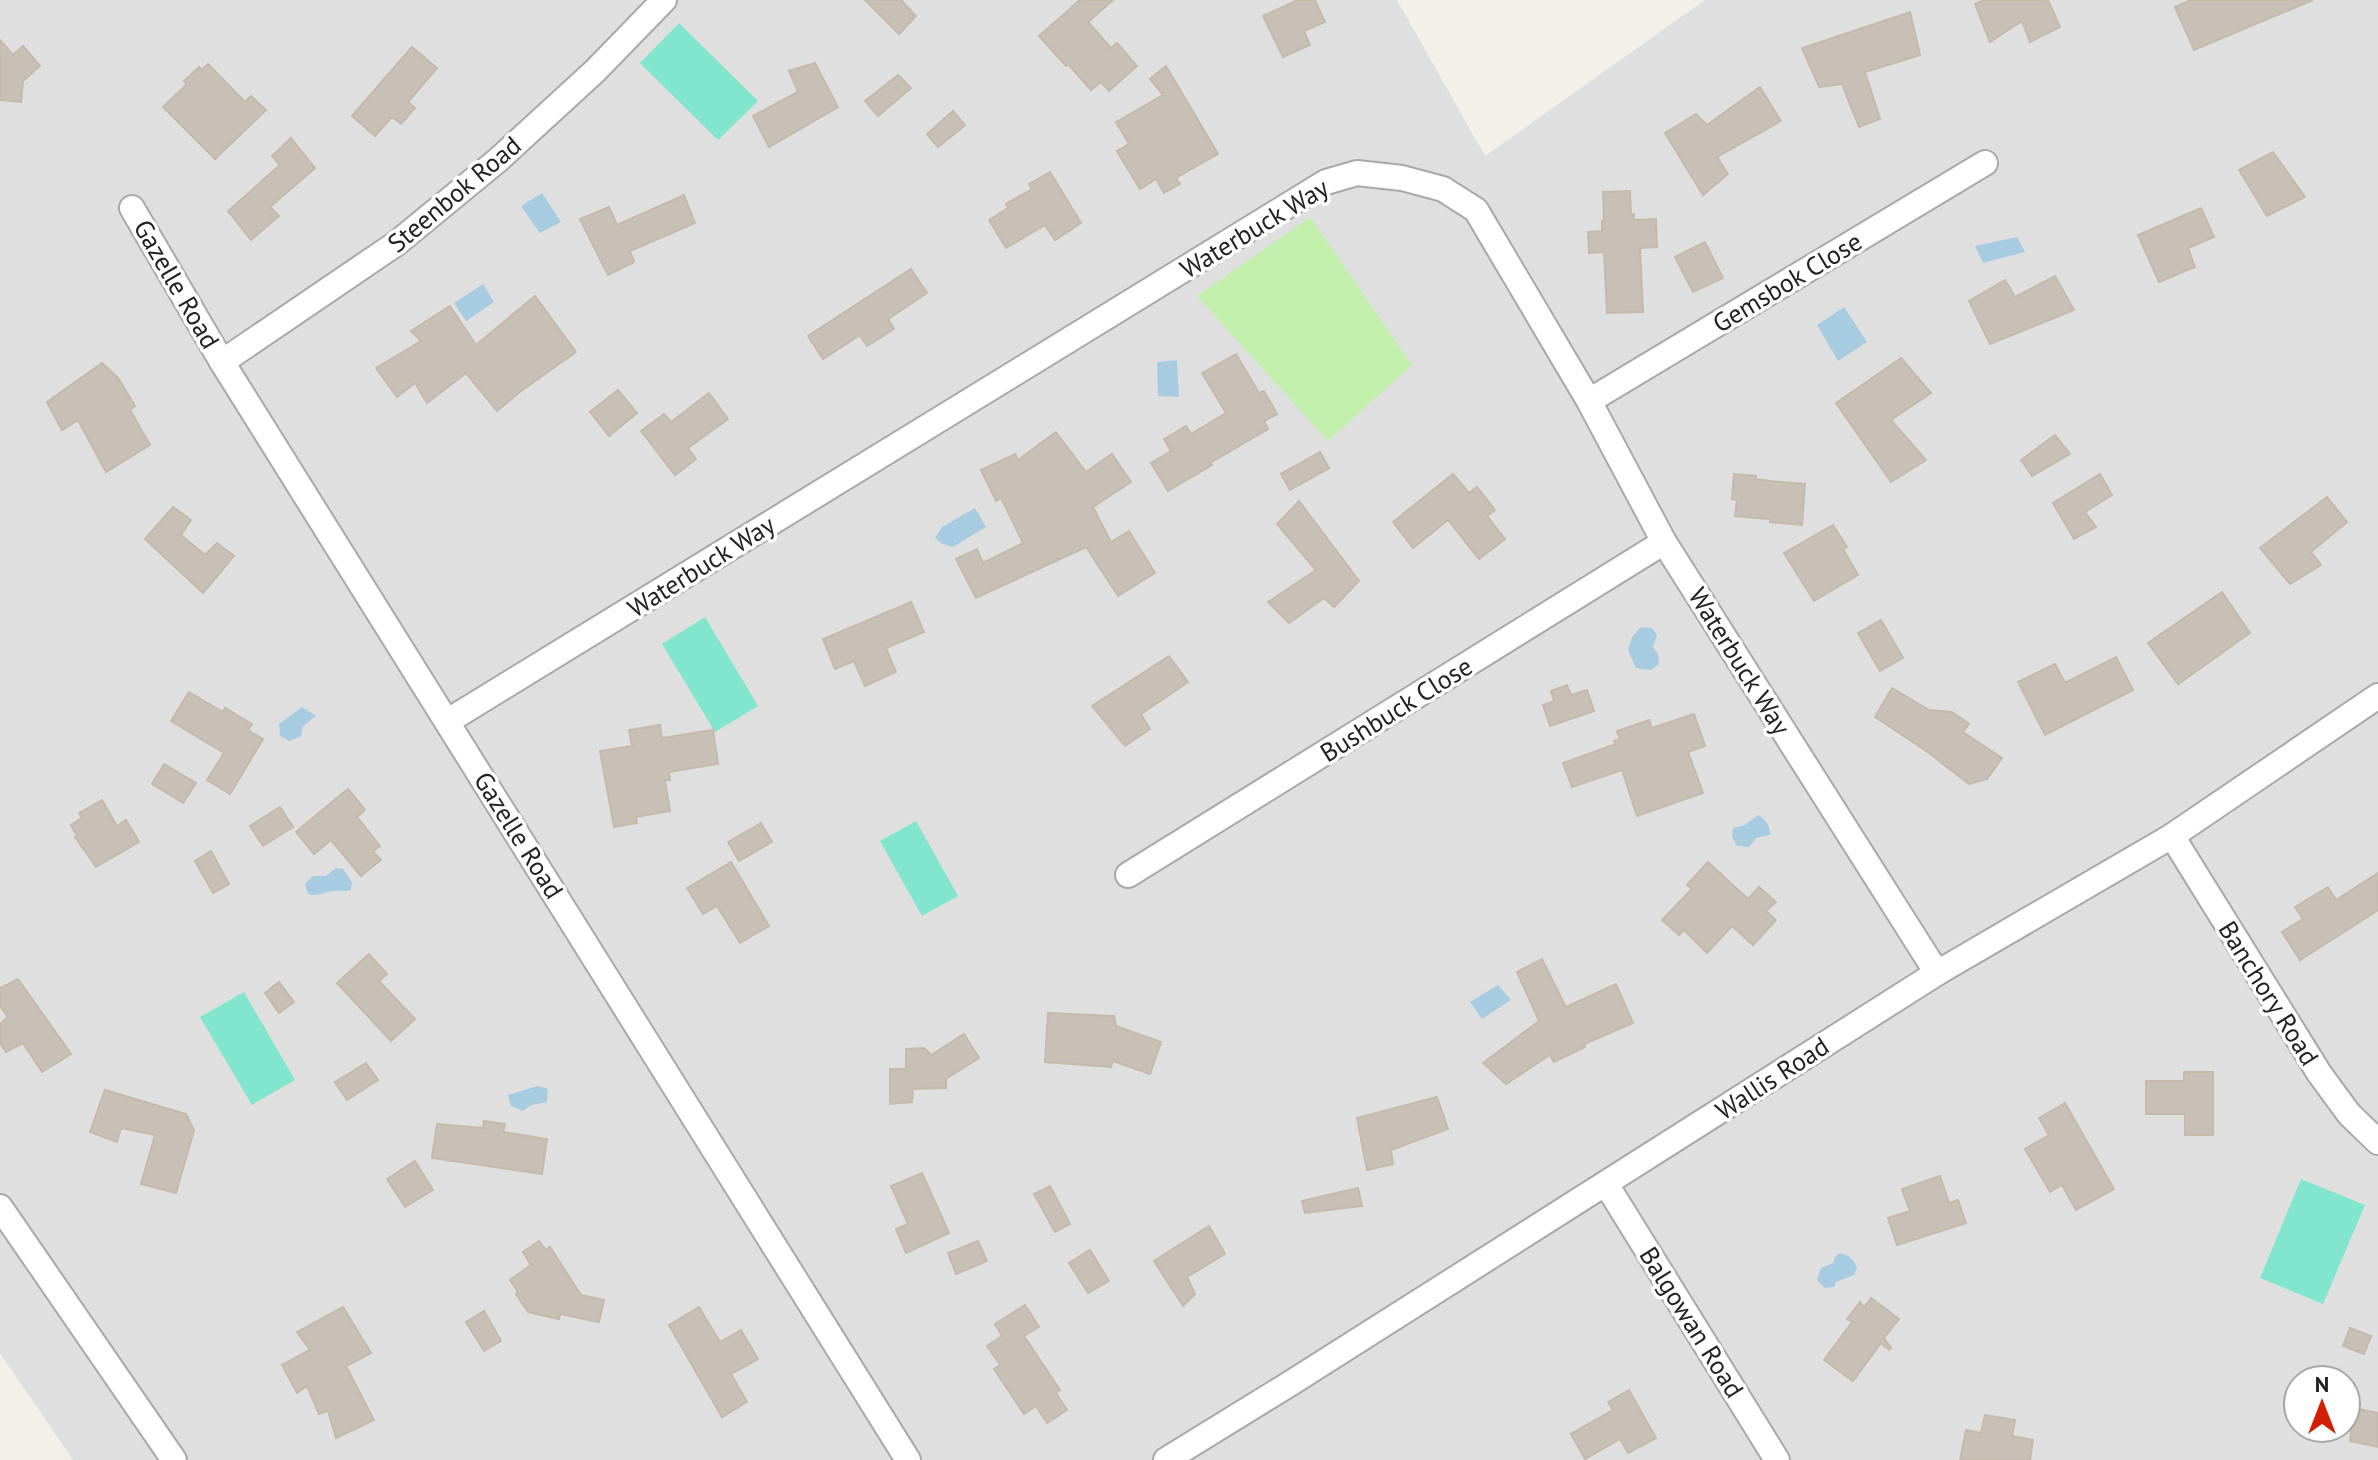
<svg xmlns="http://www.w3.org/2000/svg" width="2378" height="1460" viewBox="0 0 2378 1460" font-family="'PT Sans',sans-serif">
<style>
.residential{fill:#e0dfdf;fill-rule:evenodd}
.grass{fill:#c3efac}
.pitch{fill:#82e5cd}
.water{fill:#a7cce2}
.building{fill:#c8c0b7;stroke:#c5baa9;stroke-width:2}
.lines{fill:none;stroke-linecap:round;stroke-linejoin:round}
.minor-casing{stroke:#a9a9a9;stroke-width:28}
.minor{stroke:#fff;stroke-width:24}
.labels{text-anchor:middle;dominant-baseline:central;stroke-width:7;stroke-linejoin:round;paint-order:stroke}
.street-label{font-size:26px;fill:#222;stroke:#fff}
</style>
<rect width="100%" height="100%" fill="#f2f0e8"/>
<!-- residential -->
<path class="residential" d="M0 0H1397L1485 156 1705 0H2378V1460H73L0 1353ZM2298 1380H2346V1428H2298Z"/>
<!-- grass -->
<path class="grass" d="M1310 217 1412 365 1328 441 1197 296Z"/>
<!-- pitch -->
<g class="pitch">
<path d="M679 23 758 101 718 140 640 63Z"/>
<path d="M705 617 758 706 715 732 662 644Z"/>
<path d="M916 821 958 896 922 916 880 841Z"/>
<path d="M244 992 295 1080 252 1105 200 1017Z"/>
<path d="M2301 1179 2365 1205 2323 1304 2260 1278Z"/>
</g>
<!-- water -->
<g class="water">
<path d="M542 193 561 222 540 233 521 206Z"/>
<path d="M2017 237 2025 252 1983 263 1975 246Z"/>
<path d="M483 284 494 302 466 321 454 303Z"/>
<path d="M1844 307 1867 342 1838 361 1817 325Z"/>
<path d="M1177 360 1179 397 1158 396 1157 362Z"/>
<path d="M975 508 986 527 953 547 942 544 935 538 942 527Z"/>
<path d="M1641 627 1652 628 1657 635 1653 647 1658 654 1659 664 1651 670 1636 668 1628 650 1632 637Z"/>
<path d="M302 707 316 716 303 726 301 736 289 741 280 736 279 724Z"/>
<path d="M1758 815C1766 819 1770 826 1770 835L1756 838 1749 847 1737 846 1732 837 1733 828 1745 825Z"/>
<path d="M336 868 343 869 352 882 351 890C344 892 340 890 333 891 323 892 318 897 308 894L305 884 313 876H326Z"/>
<path d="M1498 985 1511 1000 1482 1019 1470 1002Z"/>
<path d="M538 1086 548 1089 547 1102 531 1105 523 1111 511 1106 508 1095Z"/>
<path d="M1840 1253C1849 1255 1854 1259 1857 1268L1854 1275 1836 1282 1834 1287 1825 1288 1817 1280 1821 1268 1833 1263 1835 1257Z"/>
</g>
<!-- building -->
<g class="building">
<path d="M865 0H901L916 16 899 34Z"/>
<path d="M1080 0H1113L1088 22 1111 48 1117 43 1137 66 1109 91 1101 82 1091 90 1068 64 1066 66 1039 36Z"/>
<path d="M1298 0H1315L1325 22 1304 31 1310 45 1283 57 1263 16Z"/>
<path d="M1984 0H2048L2060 27 2030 42 2022 21 1990 42 1975 4Z"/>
<path d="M2191 0H2313L2194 50 2175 7Z"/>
<path d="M1910 12 1920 55 1865 72 1880 119 1859 127 1842 84 1819 87 1802 48Z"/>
<path d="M0 40 13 55 23 46 40 66 23 81 21 102 0 100Z"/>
<path d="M412 47 437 68 408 102 415 108 401 124 392 117 375 136 352 116Z"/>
<path d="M815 63 838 107 769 147 753 116 798 92 789 71Z"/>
<path d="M208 64 245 102 251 96 266 110 215 159 163 107 187 84 184 81 199 67 202 70Z"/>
<path d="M1166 66 1218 154 1176 178 1180 184 1164 193 1156 179 1140 189 1117 151 1129 144 1116 122 1163 95 1150 79Z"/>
<path d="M898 75 911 88 878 116 865 101Z"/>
<path d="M1760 87 1781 121 1717 157 1728 174 1703 195 1665 133 1696 114 1707 125Z"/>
<path d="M953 111 965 125 938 147 927 134Z"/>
<path d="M291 138 315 168 270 207 279 216 251 240 228 211 280 165 272 156Z"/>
<path d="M2273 152 2305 197 2267 216 2239 170Z"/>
<path d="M1050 172 1081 223 1055 240 1045 225 1006 248 989 220 1008 208 1006 204 1032 189 1029 184Z"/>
<path d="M1630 191 1631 215 1634 214V220L1656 219 1657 247 1640 248 1643 312 1607 313 1604 252 1589 253 1588 232 1602 231V221H1604L1603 192Z"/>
<path d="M684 195 695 223 630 251 634 262 608 275 580 219 609 207 617 225Z"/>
<path d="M2201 208 2214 237 2188 248 2195 267 2159 282 2138 235Z"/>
<path d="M1705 242 1723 278 1693 292 1675 257Z"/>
<path d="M911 269 927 293 888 319 894 329 867 346 860 335 823 359 808 336Z"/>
<path d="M2055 276 2074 310 1990 344 1969 301 2005 280 2015 297Z"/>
<path d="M535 296 576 352 521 391 497 411 466 373 427 403 415 383 397 397 376 368 421 341 411 331 450 306 476 345Z"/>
<path d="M1236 354 1259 393 1264 391 1277 414 1264 421 1268 429 1210 463 1212 465 1168 491 1151 463 1171 451 1164 439 1186 426 1191 434 1226 413 1202 373Z"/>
<path d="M1901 358 1931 393 1891 420 1926 460 1891 482 1836 403Z"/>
<path d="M102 363 118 378 135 406 130 410 150 445 106 472 78 420 62 430 47 402Z"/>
<path d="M618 390 637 413 609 436 590 412Z"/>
<path d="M709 393 728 419 688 448 696 459 675 475 641 431 664 414 671 422Z"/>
<path d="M1056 432 1086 472 1112 454 1131 482 1093 507 1111 542 1129 531 1155 573 1118 596 1086 547 976 598 956 559 977 549 983 563 1023 543 1001 498 996 501 981 470 1015 454 1018 460Z"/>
<path d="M2055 435 2070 454 2032 476 2021 460Z"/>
<path d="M1320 452 1329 468 1290 490 1281 474Z"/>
<path d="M1453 474 1469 493 1477 487 1495 510 1487 516 1505 539 1479 559 1448 520 1413 548 1393 522Z"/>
<path d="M1734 474 1756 476 1755 479 1770 481 1805 484 1802 525 1770 522V519L1735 516 1737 500 1732 499Z"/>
<path d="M2100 474 2112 495 2085 512 2096 527 2074 539 2053 503Z"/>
<path d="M2327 497 2347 522 2311 552 2321 565 2290 584 2260 548Z"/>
<path d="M1299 501 1359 581 1334 607 1324 598 1289 623 1268 602 1316 570 1277 524Z"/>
<path d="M173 507 191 520 181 535 205 555 217 543 234 556 203 593 145 539Z"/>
<path d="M1833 525 1847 547 1843 549 1858 575 1814 601 1784 553Z"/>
<path d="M2222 592 2250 633 2178 684 2148 643Z"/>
<path d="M911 602 924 632 886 648 896 672 865 686 854 661 835 669 823 639Z"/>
<path d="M1881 620 1903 658 1880 671 1858 633Z"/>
<path d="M1169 656 1188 682 1141 714 1150 729 1125 746 1092 706Z"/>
<path d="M2116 657 2133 690 2045 735 2018 682 2055 664 2065 683Z"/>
<path d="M1567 685 1571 695 1587 690 1594 711 1550 726 1543 705 1554 701 1551 691Z"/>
<path d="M1892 688 1929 710 1952 712 1969 724 1963 732 2002 758 1987 779 1969 784 1929 753 1875 717Z"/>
<path d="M189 692 223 712 225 708 252 724 248 730 263 739 230 794 207 780 224 753 171 721Z"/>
<path d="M1694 714 1705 746 1688 752 1703 793 1637 816 1622 770 1572 787 1563 763 1616 744 1614 741 1620 739 1617 731 1649 720 1652 728Z"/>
<path d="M660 725 662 738 713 730 718 764 669 772 670 780H665L670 811 636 817 637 823 614 827 600 751 632 746 629 730Z"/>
<path d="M164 764 196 783 183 803 152 784Z"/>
<path d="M348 789 365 810 357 817 380 846 373 851 381 860 361 876 331 840 314 854 296 832Z"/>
<path d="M102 800 117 826 126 820 139 842 96 867 75 837 77 836 71 825 82 818 79 813Z"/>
<path d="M280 807 293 827 263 846 250 826Z"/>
<path d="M761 823 772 842 739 861 728 842Z"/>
<path d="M211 851 229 884 213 893 195 861Z"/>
<path d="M731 862 769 926 740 943 717 906 703 914 687 888Z"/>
<path d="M1708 862 1748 899 1759 887 1776 902 1766 911 1776 920 1753 945 1732 926 1707 953 1684 930 1679 935 1662 920 1692 889 1687 885Z"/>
<path d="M2378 873V910L2300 960 2282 932 2303 919 2295 907 2328 887 2336 900Z"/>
<path d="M369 954 387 974 379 981 415 1019 391 1041 337 983Z"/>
<path d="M1542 959 1566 1007 1616 984 1633 1023 1584 1044 1585 1047 1554 1062 1550 1055 1506 1084 1483 1063 1539 1021 1517 972Z"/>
<path d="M18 979 71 1054 42 1072 23 1043 6 1052 0 1043V1024L8 1017 0 1006V988Z"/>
<path d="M279 982 294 1002 279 1013 265 993Z"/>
<path d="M1048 1013 1114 1016 1116 1026 1161 1042 1150 1074 1113 1061 1111 1067 1045 1062Z"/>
<path d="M964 1034 979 1058 946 1079V1088L913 1089 912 1102 890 1104V1069H906V1049L924 1048 931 1055Z"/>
<path d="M366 1063 378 1080 347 1100 335 1082Z"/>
<path d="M2184 1072H2213V1135H2185V1114H2146V1081H2184Z"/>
<path d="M105 1090 186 1114 194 1130 176 1193 141 1184 155 1135 121 1128 117 1142 90 1132Z"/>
<path d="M1437 1097 1448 1129 1391 1150 1393 1164 1367 1170 1357 1118Z"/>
<path d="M2065 1103 2114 1189 2076 1210 2062 1185 2050 1192 2025 1149 2049 1135 2039 1118Z"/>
<path d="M484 1121 505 1124 503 1132 547 1139 542 1174 432 1158 437 1124 483 1128Z"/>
<path d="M415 1161 433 1190 405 1207 387 1179Z"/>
<path d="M922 1173 949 1233 906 1253 896 1229 908 1224 891 1186Z"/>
<path d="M1940 1176 1949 1203 1958 1200 1966 1223 1897 1245 1888 1218 1910 1211 1902 1189Z"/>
<path d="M1050 1186 1070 1224 1055 1232 1034 1194Z"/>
<path d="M1358 1188 1362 1206 1305 1213 1302 1201Z"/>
<path d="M1209 1226 1225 1254 1187 1277 1195 1294 1183 1306 1154 1261Z"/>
<path d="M539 1241 546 1250 550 1247 581 1295 604 1300 599 1322 560 1314 559 1319 528 1312 516 1294 518 1292 510 1280 531 1265 523 1252Z"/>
<path d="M978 1241 987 1261 956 1274 948 1253Z"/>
<path d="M1090 1250 1109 1281 1088 1293 1069 1263Z"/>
<path d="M1871 1298 1899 1319 1884 1338 1891 1348 1889 1350 1881 1343 1853 1381 1824 1360 1852 1322 1847 1319 1860 1302 1864 1308Z"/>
<path d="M1025 1305 1039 1327 1024 1336 1060 1390 1056 1393 1067 1410 1047 1423 1036 1406 1024 1414 994 1369 1000 1365 987 1346 1002 1336 995 1324Z"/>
<path d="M343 1307 371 1353 346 1366 374 1420 336 1438 328 1411 319 1414 307 1386 297 1393 282 1365 310 1350 297 1332Z"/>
<path d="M699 1307 720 1342 741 1330 758 1359 731 1374 747 1402 722 1417 669 1325Z"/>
<path d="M484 1311 501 1341 484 1351 466 1322Z"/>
<path d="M2350 1328 2371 1336 2364 1354 2343 1346Z"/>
<path d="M1629 1390 1656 1438 1628 1453 1620 1439 1585 1459 1571 1434 1613 1410 1608 1402Z"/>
<path d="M2354 1408 2378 1413V1447L2350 1441Z"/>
<path d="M1985 1415 2015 1420 2012 1436 2033 1440 2030 1460H1960L1966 1430 1981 1433Z"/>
</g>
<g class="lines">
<!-- minor casing -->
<g class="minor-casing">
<g id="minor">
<path d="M132 208 222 362 908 1460"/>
<path d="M222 362 397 243 498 160 595 71 664 0"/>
<path d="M1589 401 1985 163"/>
<path d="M448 721 1326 182 1357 173 1402 178 1443 189 1476 210 1589 401 1664 542 1937 973"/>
<path d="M2172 836 2319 1073 2349 1114 2378 1142"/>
<path d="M1128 875 1664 542"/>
<path d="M1606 1184 1777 1460"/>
<path d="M0 1207 174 1460"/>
<path d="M1166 1460 1291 1383 1937 973 2172 836 2378 696"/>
</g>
</g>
<!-- minor -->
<use href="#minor" class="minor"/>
</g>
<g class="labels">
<!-- street labels -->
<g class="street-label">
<text transform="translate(454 194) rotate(-40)">Steenbok Road</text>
<text transform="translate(1254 228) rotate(-31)">Waterbuck Way</text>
<text transform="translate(1787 282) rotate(-31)">Gemsbok Close</text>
<text transform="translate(177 284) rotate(60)">Gazelle Road</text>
<text transform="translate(701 566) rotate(-32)">Waterbuck Way</text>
<text transform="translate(1740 661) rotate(58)">Waterbuck Way</text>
<text transform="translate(1396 709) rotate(-32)">Bushbuck Close</text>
<text transform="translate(519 835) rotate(58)">Gazelle Road</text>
<text transform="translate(2269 993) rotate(58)">Banchory Road</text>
<text transform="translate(1772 1078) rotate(-33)">Wallis Road</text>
<text transform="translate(1692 1322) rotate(58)">Balgowan Road</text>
</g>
</g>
<!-- north arrow -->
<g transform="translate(2322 1404)"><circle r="38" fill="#ffffff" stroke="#a7a7a7" stroke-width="2"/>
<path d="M0-6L14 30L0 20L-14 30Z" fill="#d41e00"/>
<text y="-12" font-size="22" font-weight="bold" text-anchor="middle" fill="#222222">N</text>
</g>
</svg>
